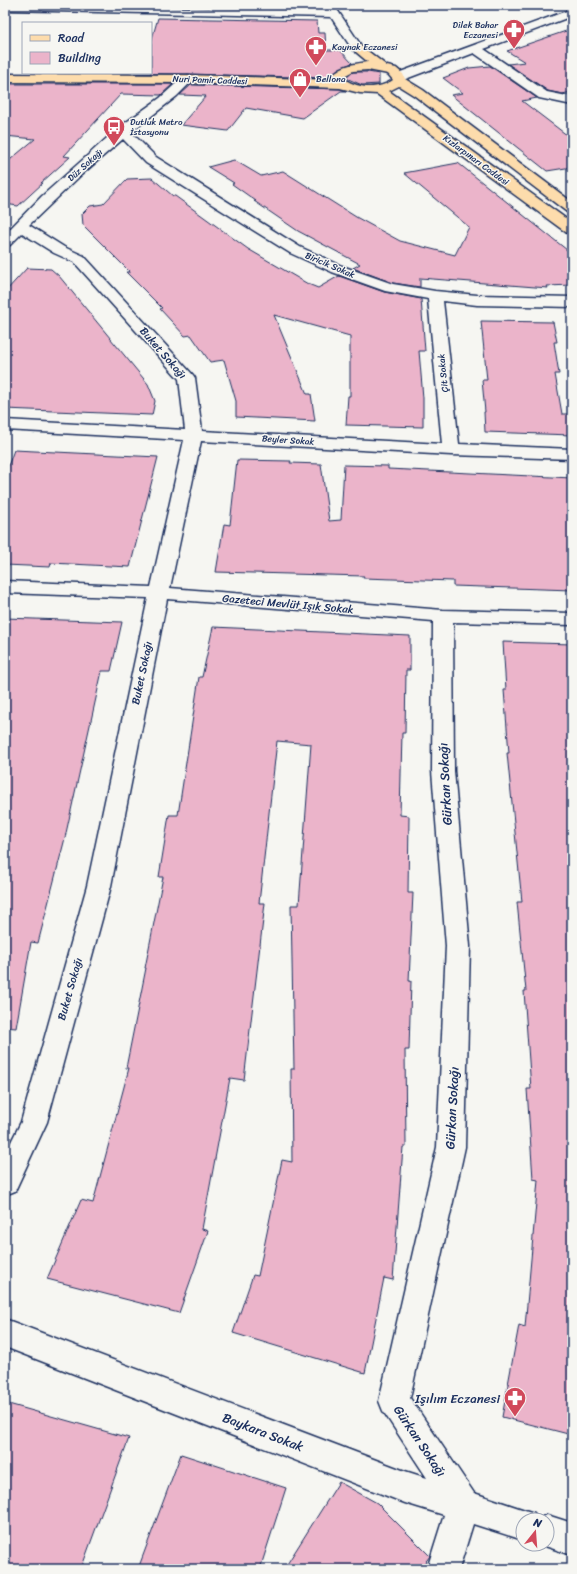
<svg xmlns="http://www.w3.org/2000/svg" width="577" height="1574" viewBox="0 0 577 1574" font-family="Sriracha,sans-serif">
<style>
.building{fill:#ebb4ca;stroke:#1b2f5e}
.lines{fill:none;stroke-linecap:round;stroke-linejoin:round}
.street-casing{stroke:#1b2f5e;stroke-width:3}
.primary-casing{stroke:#1b2f5e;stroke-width:3}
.street{fill:#f6f6f2;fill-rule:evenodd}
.primary{fill:#fddcac;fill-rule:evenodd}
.labels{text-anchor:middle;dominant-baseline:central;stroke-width:3;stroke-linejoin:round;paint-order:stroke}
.far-poi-label{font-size:9px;fill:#1b2f5e;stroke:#f6f6f2;text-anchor:start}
.far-street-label{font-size:9px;fill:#1b2f5e;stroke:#f6f6f2}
.street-label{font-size:11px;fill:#1b2f5e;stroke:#f6f6f2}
.near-street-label{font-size:13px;fill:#1b2f5e;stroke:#f6f6f2}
.near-poi-label{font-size:13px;fill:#1b2f5e;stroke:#f6f6f2;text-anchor:end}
</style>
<rect width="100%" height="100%" fill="#f6f6f2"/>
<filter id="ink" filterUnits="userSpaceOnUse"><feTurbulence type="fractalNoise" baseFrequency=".025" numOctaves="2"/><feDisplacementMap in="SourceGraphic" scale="8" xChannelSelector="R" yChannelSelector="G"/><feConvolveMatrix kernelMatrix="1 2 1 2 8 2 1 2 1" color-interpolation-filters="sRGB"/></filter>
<g filter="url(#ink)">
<!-- building -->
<g class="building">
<path d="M158 18 317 21 318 33H325L326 50H340L352 63 338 69 330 76V78L188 74 96 73H151V42Z"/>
<path d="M572 29V92L562 94 548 91 508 64 525 62 507 51Z"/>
<path d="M490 66 537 98 522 101 572 139V167L547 171 451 95 463 93 443 78 469 68Z"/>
<path d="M353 72H368L379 74V84L362 85 346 78Z"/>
<path d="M5 84H173L161 95 121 94 64 156 70 157 41 183H43L18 206 5 204V164L35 139 5 136Z"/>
<path d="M191 85 340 89 346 91H341L303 118 246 108 228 131 181 125 206 96 180 95Z"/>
<path d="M234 160 261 176 283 171 356 217 400 241 455 255 469 227 404 173 458 163 572 254V285L547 286 548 288 420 278V287L393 283 353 268 360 264 298 231 254 201H256L232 184 234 183 208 167Z"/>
<path d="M152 178 173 196H175L248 249 308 284 318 288 339 276 384 292 421 299 425 351H419L423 398V427L346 425 348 396H350V336L274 315 307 394H311L315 421 236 417V401L224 360 210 362 191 335 185 336 160 309 162 308 126 272H130L83 225 82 214 90 206 103 204 127 179Z"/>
<path d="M27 268 51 269 59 276 148 384 155 401 152 415 5 409V292Z"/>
<path d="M481 321 553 322 557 342H554L559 374H555L562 414H572V435L485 432 484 412H485L482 380H487Z"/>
<path d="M14 450 158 457 130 567 51 563 50 567 5 565V474Z"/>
<path d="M237 460 291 461 290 463 321 464 329 521 341 520 344 465 388 466V469L572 478V590L453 586V581L363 578 364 576 216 572 224 524 230 525Z"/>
<path d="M5 618 122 622 111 671H102L64 842 38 943 31 942 16 1028 5 1027Z"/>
<path d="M213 627 410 636V670H406L405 733H402L400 815 409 816 408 893H413L409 981H411L409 1050H405L406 1147H403L393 1280 384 1278 365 1373 233 1333 253 1275 258 1276 282 1160 292 1162 291 1069H294L291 905H299L311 744 277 741 259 903H265L244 1080 230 1078 202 1229 208 1231 179 1313 47 1279 81 1200 93 1203 129 1068H126L146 968H145L163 877H159L169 815H178L199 677H202Z"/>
<path d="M503 642 572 644V1435L502 1417 519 1325 525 1327 538 1180 533 1179 527 1089H531L524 991H526L517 902H522L507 753H509L504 690H506Z"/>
<path d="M5 1403 129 1438 81 1569H5Z"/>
<path d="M181 1454 286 1488 260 1569H138Z"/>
<path d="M339 1482 377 1503 430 1556 420 1569H284Z"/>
</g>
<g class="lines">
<!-- street casing -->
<g class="street-casing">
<g id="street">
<path d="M5 5 326 10 322 5H334L362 47 360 49H352L331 17 5 10Z"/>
<path d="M572 9V16L484 49 547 92 572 97V105L539 98 474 53 403 80H395L393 77 395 74Z"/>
<path d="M188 75 192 76 194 79 177 96 131 132 156 157 300 247 342 266 393 284 435 291 477 295 572 297V307L477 305 443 301 459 444 572 449V459L451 455 201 441 170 588 443 610 572 613V625L453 622 454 771 470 946 465 1147 410 1398 474 1493 534 1513 537 1519 547 1515 572 1523V1555L539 1544H547V1520H523V1540L473 1524 459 1569H427L444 1515 405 1503 5 1347V1319L405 1471 427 1478 383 1411 379 1401 437 1147 446 946 432 771 433 621 167 599 111 886 47 1122 15 1191 5 1195V1154L21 1122 87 886 148 598 5 593V581L151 587 184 440 5 430V420L185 430 179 379 74 262 54 253 22 233 10 245 5 246V234L42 196 87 156 118 128 160 98 184 76ZM123 139 146 163 290 253 332 272 385 291 428 299 442 444 202 431 195 378 193 375 84 256 64 247 29 225 81 175Z"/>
</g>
</g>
<!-- primary casing -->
<g class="primary-casing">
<path id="primary" d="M356 44 360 45 387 66 396 68 403 74 405 79 423 90 572 202V213L567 212 415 96 399 86 389 91 572 223V234L567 233 377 94 360 93 340 88 188 83 5 82V74L188 75 332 80 331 77C340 65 354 64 368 62L350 47 352 45ZM368 70 388 74 393 80C378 90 359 89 344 79V76L353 71Z"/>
</g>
<!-- street -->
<use href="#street" class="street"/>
<!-- primary -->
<use href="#primary" class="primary"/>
</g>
</g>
<!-- icons -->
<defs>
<g id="pharmacy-pin" transform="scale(1.15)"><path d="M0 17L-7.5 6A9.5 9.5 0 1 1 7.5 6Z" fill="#d1495b" stroke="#f6f6f2"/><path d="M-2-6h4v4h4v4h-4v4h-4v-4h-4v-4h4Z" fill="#fff"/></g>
<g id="shop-pin" transform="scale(1.15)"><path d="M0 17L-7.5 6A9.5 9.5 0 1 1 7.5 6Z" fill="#d1495b" stroke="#f6f6f2"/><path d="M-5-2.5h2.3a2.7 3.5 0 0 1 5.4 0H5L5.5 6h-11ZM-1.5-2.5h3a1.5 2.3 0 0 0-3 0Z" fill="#fff"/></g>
<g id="bus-pin" transform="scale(1.15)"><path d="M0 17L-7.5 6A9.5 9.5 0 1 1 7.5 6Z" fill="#d1495b" stroke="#f6f6f2"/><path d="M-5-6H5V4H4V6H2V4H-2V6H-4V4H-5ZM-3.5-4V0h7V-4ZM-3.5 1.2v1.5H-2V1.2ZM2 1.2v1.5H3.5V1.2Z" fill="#fff"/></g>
</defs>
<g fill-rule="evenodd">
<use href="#pharmacy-pin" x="514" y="30"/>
<use href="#pharmacy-pin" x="316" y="47"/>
<use href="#shop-pin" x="300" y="79"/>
<use href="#bus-pin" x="114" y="127"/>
<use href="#pharmacy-pin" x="515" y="1398"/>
</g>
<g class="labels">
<!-- far-poi labels -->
<g class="far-poi-label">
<text x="498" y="25" text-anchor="end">Dilek Bahar<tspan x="498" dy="10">Eczanesi</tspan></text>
<text x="332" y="47">Kaynak Eczanesi</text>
<text x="316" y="79">Bellona</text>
<text x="130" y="122">Dutluk Metro<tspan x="130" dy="10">İstasyonu</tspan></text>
</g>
<!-- far-street labels -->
<g class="far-street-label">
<text transform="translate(210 80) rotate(2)">Nuri Pamir Caddesi</text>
<text transform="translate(476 160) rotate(36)">Kızlarpınarı Caddesi</text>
<text transform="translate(85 165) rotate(-42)">Düz Sokağı</text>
<text transform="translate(330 265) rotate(23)">Biricik Sokak</text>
<text transform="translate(443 373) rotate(-96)">Çit Sokak</text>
<text transform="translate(288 440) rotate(4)">Beyler Sokak</text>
</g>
<!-- street labels -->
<g class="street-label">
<text transform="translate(163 353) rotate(49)">Buket Sokağı</text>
<text transform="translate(288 604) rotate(5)">Gazeteci Mevlüt Işık Sokak</text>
<text transform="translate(142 673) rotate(-78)">Buket Sokağı</text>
<text transform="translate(70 989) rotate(-74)">Buket Sokağı</text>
</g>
<!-- near-street labels -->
<g class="near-street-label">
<text transform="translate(445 784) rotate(-93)">Gürkan Sokağı</text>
<text transform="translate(452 1108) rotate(-87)">Gürkan Sokağı</text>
<text transform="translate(263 1432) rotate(21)">Baykara Sokak</text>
<text transform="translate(420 1441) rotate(56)">Gürkan Sokağı</text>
</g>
<!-- near-poi labels -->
<g class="near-poi-label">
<text x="500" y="1398">Işılım Eczanesi</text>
</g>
</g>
<!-- margin -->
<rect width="577" height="1574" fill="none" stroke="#f6f6f2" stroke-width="20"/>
<rect x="10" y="10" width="557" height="1554" fill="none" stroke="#1b2f5e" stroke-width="1.5" filter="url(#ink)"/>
<!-- legend -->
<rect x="22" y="22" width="130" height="52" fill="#f6f6f2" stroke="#9ea6b7"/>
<rect x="30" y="35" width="20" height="6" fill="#fddcac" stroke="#9ea6b7"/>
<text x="58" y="42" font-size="12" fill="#1b2f5e">Road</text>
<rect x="30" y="52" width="20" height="12" fill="#ebb4ca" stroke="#9ea6b7"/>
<text x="58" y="62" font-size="12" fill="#1b2f5e">Building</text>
<!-- north arrow -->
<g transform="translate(535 1532) rotate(17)"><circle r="19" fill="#f6f6f2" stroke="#9ea6b7"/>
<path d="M0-3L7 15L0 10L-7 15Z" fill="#d1495b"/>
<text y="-6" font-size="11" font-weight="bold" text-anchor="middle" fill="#1b2f5e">N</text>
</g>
</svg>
